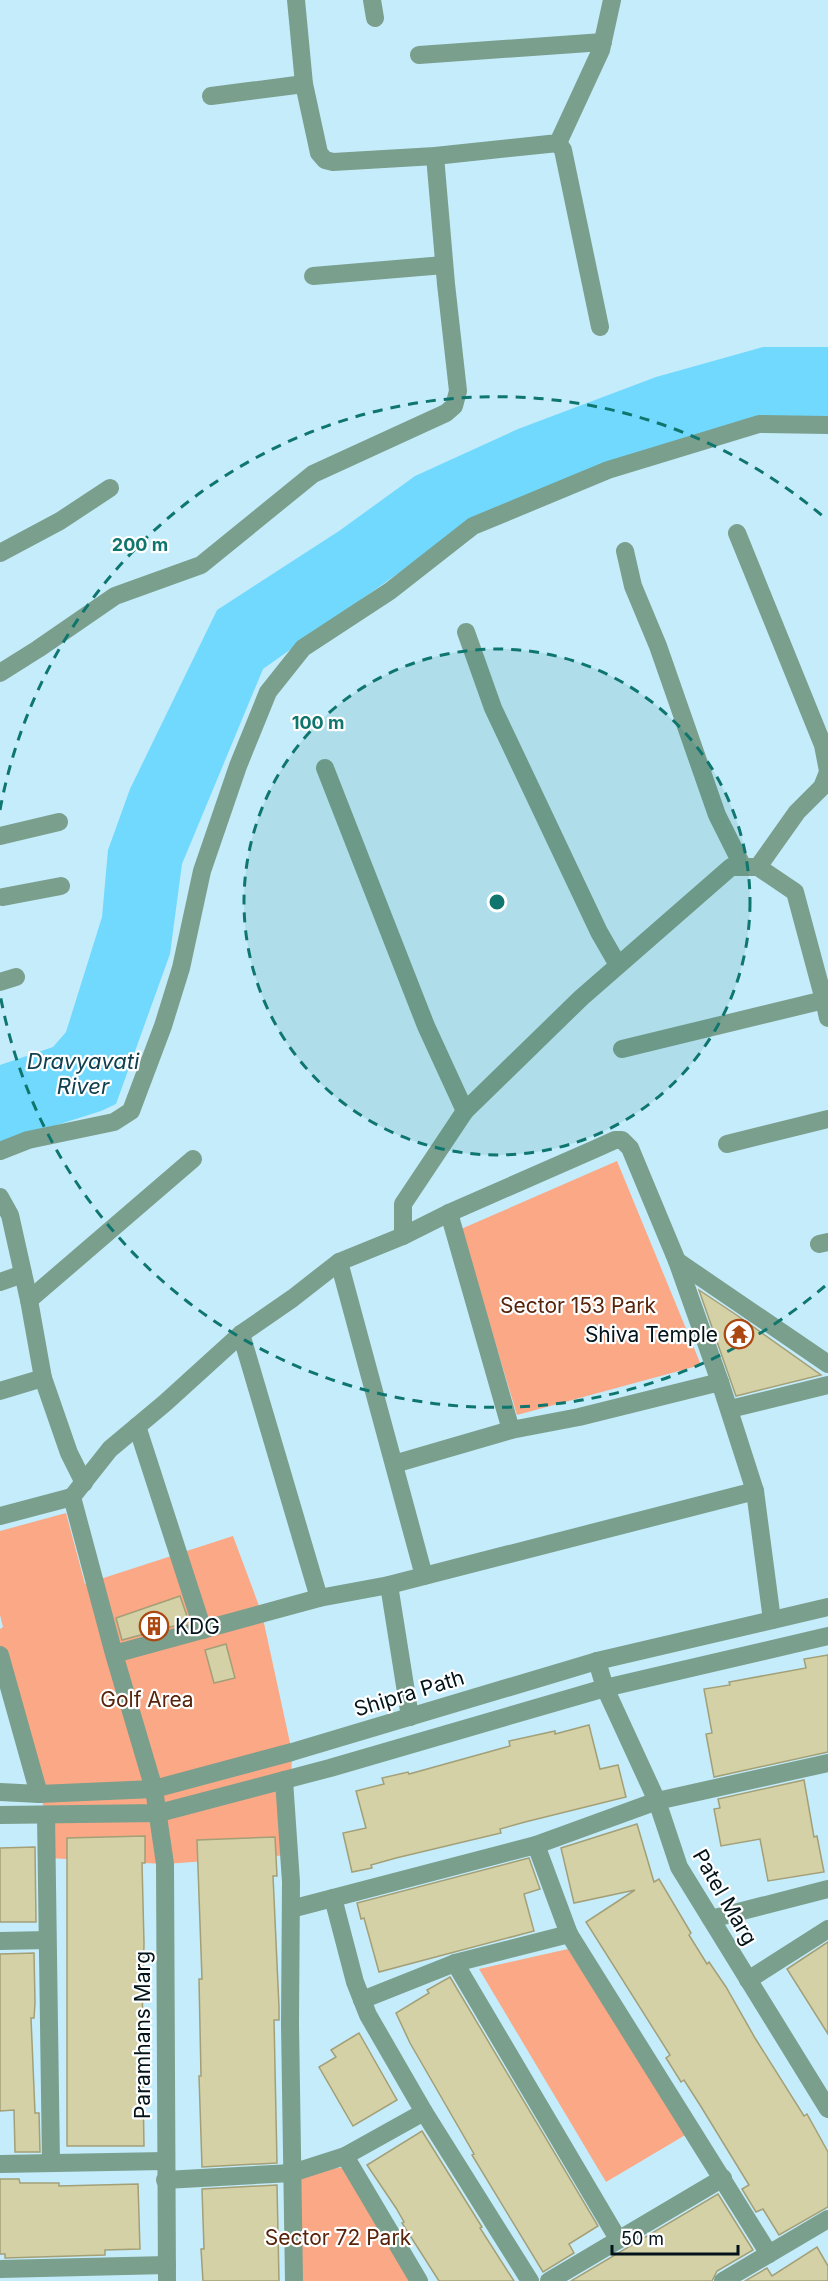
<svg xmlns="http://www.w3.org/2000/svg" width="828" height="2281" viewBox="0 0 828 2281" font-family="Inter,sans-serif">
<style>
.green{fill:#faa885}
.water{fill:#72d9fe}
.building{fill:#d4d1a6;stroke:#a39f77;stroke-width:1.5}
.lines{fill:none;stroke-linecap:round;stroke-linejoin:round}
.minor{stroke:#7a9f8d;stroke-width:18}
.ring{fill:none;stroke:#0f766e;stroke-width:3;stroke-dasharray:10 8}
.labels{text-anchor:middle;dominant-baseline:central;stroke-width:4.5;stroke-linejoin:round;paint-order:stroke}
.park-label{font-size:21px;fill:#57240b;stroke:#fff}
.poi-label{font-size:21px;fill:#021319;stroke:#fff;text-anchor:end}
.street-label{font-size:21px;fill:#021319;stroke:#fff}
.water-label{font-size:22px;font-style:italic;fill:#11404f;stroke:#fff}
.centre{fill:#0f766e;stroke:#fff;stroke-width:3}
.ring-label{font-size:18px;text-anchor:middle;font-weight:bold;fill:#0f766e;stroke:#fff;stroke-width:4.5;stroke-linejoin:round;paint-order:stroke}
</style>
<rect width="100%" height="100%" fill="#c5ecfb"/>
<!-- green -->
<g class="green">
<path d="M617 1161 701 1365 517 1415 461 1229Z"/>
<path d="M66 1513 85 1584 233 1536 262 1614 292 1752 289 1855 165 1864 47 1858 46 1815 0 1655V1629L3 1627 0 1615V1531Z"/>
<path d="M568 1949 687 2134 606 2182 479 1969Z"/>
<path d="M348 2167 418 2281H294L292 2173Z"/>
</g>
<!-- water -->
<path class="water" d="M763 347H828V426L755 425 448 538 263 669 182 864 170 954 116 1104 101 1111 0 1143V1065L53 1047 66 1032 102 917 108 850 130 789 217 610 339 531 415 476 518 429 656 377Z"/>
<!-- building -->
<g class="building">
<path d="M699 1290 738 1316 821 1375 736 1396Z"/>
<path d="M180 1596 189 1622 122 1640 116 1618Z"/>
<path d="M226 1644 235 1678 214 1683 205 1650Z"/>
<path d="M828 1655V1752L714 1777 706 1734 712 1733 704 1689 730 1685 729 1682 806 1668 804 1659Z"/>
<path d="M589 1725 600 1769 618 1765 626 1797 525 1822 500 1829 501 1833 396 1858 371 1865 372 1868 352 1872 343 1833 366 1828 356 1791 384 1784 382 1778 408 1772 409 1774 510 1746 509 1741 555 1731V1734Z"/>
<path d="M804 1780 814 1837 817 1836 824 1872 768 1881 760 1839 721 1846 714 1809 720 1808 718 1799Z"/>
<path d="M637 1824 654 1882 659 1879 691 1933 689 1935 707 1964 709 1962 726 1987 755 2038 804 2116 807 2114 828 2152V2207L779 2235 763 2209 756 2212 742 2189 749 2185 700 2105 684 2080 681 2082 666 2058 670 2055 586 1922 635 1890 574 1903 561 1848Z"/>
<path d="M145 1836V1863H142L144 1943 142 2025 144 2146H67V1838Z"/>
<path d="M275 1837 277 1876H273L279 2007V2020H274L277 2163 202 2167 199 2076H201L199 1979H202L197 1840Z"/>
<path d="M35 1847 36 1922H0V1848Z"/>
<path d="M529 1858 540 1889 524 1894 534 1931 379 1972 364 1918 361 1919 357 1903Z"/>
<path d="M828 1942V2034L787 1969Z"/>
<path d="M34 1953 35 2003 34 2018H31L35 2113H39L40 2152H15L14 2110 0 2111V1954Z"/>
<path d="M450 1977 598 2226 569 2244 574 2253 543 2272 472 2155 474 2154 410 2043 396 2013 429 1993 427 1990Z"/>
<path d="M359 2033 397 2100 353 2126 319 2067 336 2057 331 2050Z"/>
<path d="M422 2131 482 2227 480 2228 514 2281H439L402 2223 404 2222 396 2208 367 2165Z"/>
<path d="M0 2179H19L20 2183H59V2186L138 2184 140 2249 105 2250V2255L5 2258V2254H0Z"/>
<path d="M277 2185 279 2281H203L201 2249H204L202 2189Z"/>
<path d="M718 2194 753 2250 717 2271 712 2281H571Z"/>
<path d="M817 2247 828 2266V2281H745L767 2268 772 2276Z"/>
</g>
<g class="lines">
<!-- minor -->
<g class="minor">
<path d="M372 0 375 18"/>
<path d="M419 55 603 42"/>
<path d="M304 84 319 153 325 160 333 162 435 156 558 143 601 50 612 0"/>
<path d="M211 96 304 84 296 0"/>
<path d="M558 143 563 150 600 327"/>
<path d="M313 276 444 265"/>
<path d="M737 533 823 745 828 771"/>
<path d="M625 551 633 586 658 646 717 815 743 867"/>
<path d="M0 553 60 521 110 488"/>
<path d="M466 632 493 708 599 932 618 965"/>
<path d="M0 673 38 649 115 596 201 565 313 474 446 413 454 406 458 391 446 284 435 156"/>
<path d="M325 768 426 1026 465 1111"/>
<path d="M0 836 59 822"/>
<path d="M758 867 797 812 822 787 828 772"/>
<path d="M3 897 61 886"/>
<path d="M0 982 16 977"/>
<path d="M824 1000 828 1018"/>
<path d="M727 1144 828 1119"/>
<path d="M0 1151 28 1140 114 1122 131 1111 163 1026 181 968 202 871 238 766 268 692 303 648 390 591 473 526 608 470 759 424 828 425"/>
<path d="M0 1197 10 1215 29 1300 43 1378 69 1453 84 1483"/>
<path d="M449 1213 511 1430"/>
<path d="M403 1236V1204L465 1111 581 998 731 867H758L795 892 824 1000 622 1049"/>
<path d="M819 1244 828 1242"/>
<path d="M677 1261 828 1364"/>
<path d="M339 1262 403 1236 449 1213 595 1149 615 1140H622L630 1148 677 1261 720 1382"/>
<path d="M0 1282 23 1274"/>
<path d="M29 1300 193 1159"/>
<path d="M241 1334 319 1598"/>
<path d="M0 1391 43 1378"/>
<path d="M730 1409 828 1385"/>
<path d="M137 1426 203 1630"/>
<path d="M394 1464 511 1430 579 1417 720 1382 755 1491 772 1620"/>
<path d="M0 1516 72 1497"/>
<path d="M424 1576 755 1491"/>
<path d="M389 1585 410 1717"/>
<path d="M114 1654 319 1598 389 1585 424 1576 339 1262 293 1298 241 1334 165 1403 110 1449 72 1497 114 1654 154 1789 165 1864 167 2281"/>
<path d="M0 1655 39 1794"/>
<path d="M597 1661 605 1688 657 1801 679 1867 828 2109"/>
<path d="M284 1780 291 1882 290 2024 294 2281"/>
<path d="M0 1792 39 1794 154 1789 292 1752 597 1661 828 1607"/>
<path d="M0 1815 159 1813 330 1768 605 1688 828 1636"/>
<path d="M46 1815 51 2163"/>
<path d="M536 1845 569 1934"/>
<path d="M333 1898 355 1982 368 2015 424 2112 530 2281"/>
<path d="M291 1909 536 1845 657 1801 828 1763"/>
<path d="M711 1919 828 1889"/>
<path d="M0 1941 47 1940"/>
<path d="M455 1963 618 2239"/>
<path d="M748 1980 828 1929"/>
<path d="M362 2000 455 1963 569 1934 769 2254"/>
<path d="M345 2156 424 2112"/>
<path d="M0 2164 165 2161"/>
<path d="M165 2180 292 2173 345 2156 419 2281"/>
<path d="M0 2269 167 2265"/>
<path d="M549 2281 723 2178"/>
<path d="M723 2281 828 2219"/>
</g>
</g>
<!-- distance rings -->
<circle cx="497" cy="902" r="253" fill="#0f766e" fill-opacity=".12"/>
<g class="ring">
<circle cx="497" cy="902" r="253"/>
<path d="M825 1286A505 505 0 0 1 0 994M0 810A505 505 0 0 1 825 518"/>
</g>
<!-- icons -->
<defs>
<g id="temple-ring" transform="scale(1.5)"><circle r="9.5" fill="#fff" stroke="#ab4711" stroke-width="1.5"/><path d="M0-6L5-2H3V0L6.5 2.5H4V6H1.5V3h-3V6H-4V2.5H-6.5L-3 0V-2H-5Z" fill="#ab4711"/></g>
<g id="building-ring" transform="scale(1.5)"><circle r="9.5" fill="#fff" stroke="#ab4711" stroke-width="1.5"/><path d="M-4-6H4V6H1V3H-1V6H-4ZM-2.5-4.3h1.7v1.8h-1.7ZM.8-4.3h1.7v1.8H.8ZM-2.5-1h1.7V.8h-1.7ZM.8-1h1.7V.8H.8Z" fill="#ab4711"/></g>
</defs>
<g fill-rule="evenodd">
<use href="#temple-ring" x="739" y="1334"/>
<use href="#building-ring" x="154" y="1626"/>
</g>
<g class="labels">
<!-- park labels -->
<g class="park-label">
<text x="578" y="1305">Sector 153 Park</text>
<text x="147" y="1699">Golf Area</text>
<text x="338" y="2237">Sector 72 Park</text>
</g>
<!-- poi labels -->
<g class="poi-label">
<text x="718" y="1334">Shiva Temple</text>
<text x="175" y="1626" text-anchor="start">KDG</text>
</g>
<!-- street labels -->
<g class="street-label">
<text transform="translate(409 1693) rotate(-17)">Shipra Path</text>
<text transform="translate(725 1897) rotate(60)">Patel Marg</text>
<text transform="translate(142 2035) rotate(-90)">Paramhans Marg</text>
</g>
<!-- water labels -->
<g class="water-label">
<text x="83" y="1061">Dravyavati<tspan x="83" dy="25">River</tspan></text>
</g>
</g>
<circle cx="497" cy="902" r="9" class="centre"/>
<g class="ring-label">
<text x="140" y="551">200 m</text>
<text x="318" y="729">100 m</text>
</g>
<!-- scale -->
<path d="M612 2245v9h126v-9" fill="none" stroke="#021319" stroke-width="3"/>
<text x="621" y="2245" font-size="18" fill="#021319" stroke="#ffffff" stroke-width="4.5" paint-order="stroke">50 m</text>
</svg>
